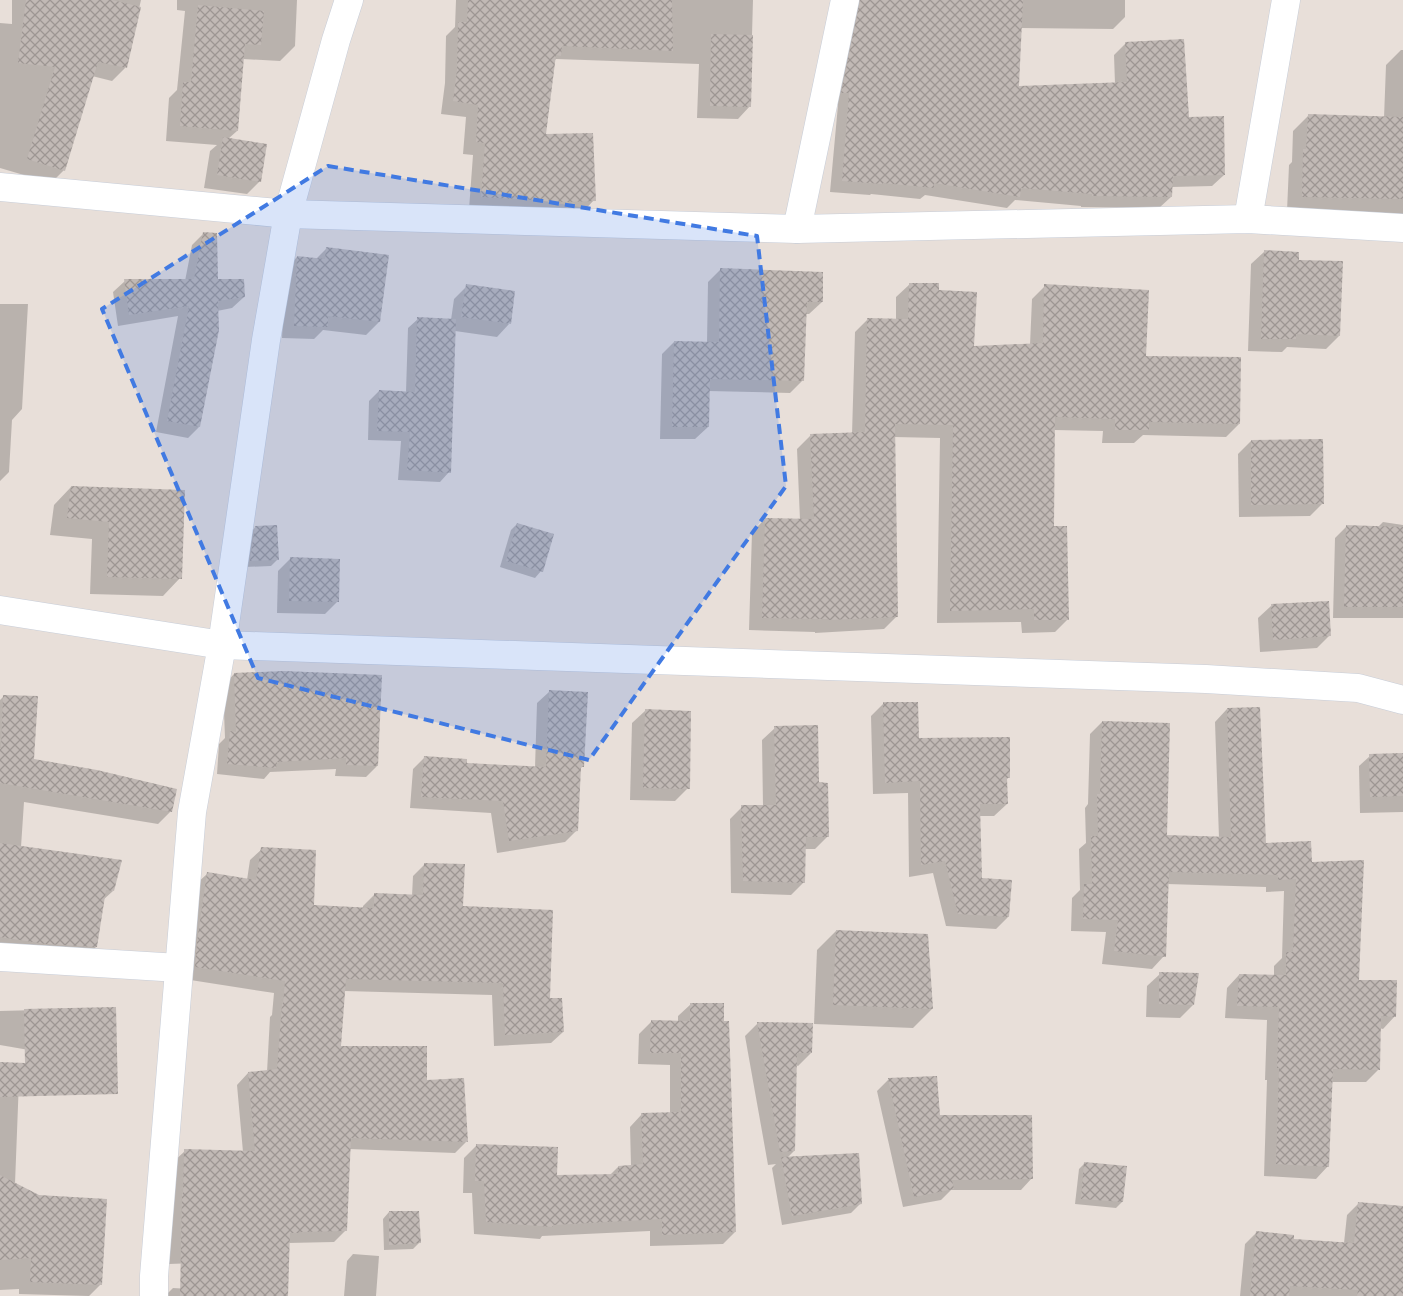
<svg xmlns="http://www.w3.org/2000/svg" width="1403" height="1296" viewBox="0 0 1403 1296" font-family="Quicksand,sans-serif">
<style>
.shadow{fill:#0003}
.building{fill:url(#building-cross-hatch)}
.lines{fill:none;stroke-linecap:round;stroke-linejoin:round}
.minor-casing{stroke:#c7cdd8;stroke-width:29}
.minor{stroke:#fff;stroke-width:28}
.marked{fill:#417ae2;fill-opacity:0.2;stroke:#417ae2;stroke-width:4;stroke-dasharray:10 6;stroke-linejoin:round}
</style>
<defs>
<pattern id="building-cross-hatch" width="8" height="8" patternUnits="userSpaceOnUse" patternTransform="scale(1.25)"><rect width="8" height="8" fill="#c1b9b5"/><path d="M0 0l8 8M0 8l8-8" fill="none" stroke="#9d9693"/></pattern>
</defs>
<rect width="100%" height="100%" fill="#e8dfd9"/>
<!-- shadow -->
<g class="shadow">
<path d="M12 0H141L125 68 112 81 92 76 64 170 51 183 0 168V23L12 24Z"/>
<path d="M177 0H297L295 46 280 61 243 59 237 131 228 139 260 181 247 194 204 188 210 151 217 145 166 141 169 98 177 90 185 11 177 10Z"/>
<path d="M456 0H753L750 106 738 119 697 118 699 64 556 59 554 61 544 135 594 200 582 213 469 209 473 155 463 154 466 117 441 114 445 83 446 36 455 27Z"/>
<path d="M843 0H1125V17L1113 29 1020 28 1018 88 1115 84 1114 55 1125 44 1187 118 1224 175 1212 186 1172 187 1171 197 1159 208 1081 207V206L1015 200 1007 208 925 195 920 199 871 194 870 195 830 192 838 105 830 104Z"/>
<path d="M1401 50H1403V217L1287 211 1289 165 1292 162 1293 131 1308 116 1384 118 1386 65Z"/>
<path d="M204 233 217 281 244 297 232 308 217 311 199 427 188 438 156 432 178 316 118 326 113 292 125 281H185L192 245Z"/>
<path d="M327 248 379 322 366 335 323 330 314 339 282 338 285 270 297 257 316 259Z"/>
<path d="M1264 252 1339 336 1326 349 1287 347 1282 352 1248 351 1251 264Z"/>
<path d="M721 269 822 302 809 314H805L803 380 790 393 708 391V427L695 439H660L662 354 674 342 707 343 708 282Z"/>
<path d="M910 284 938 291 972 348 1030 345 1032 299 1045 286 1239 424 1226 437 1143 435 1134 443H1102L1103 431 1054 430 1052 528 1068 619 1055 632 1022 633 1021 622 937 623 940 438 894 437 897 616 884 629 815 633V632L749 630 752 532 765 519 800 520 797 449 810 436 852 434 855 332 868 319 896 320V297Z"/>
<path d="M467 286 509 324 497 337 455 331 449 472 440 482 398 480 401 441 368 440 369 401 379 391 406 392 408 328 418 319 451 320 454 299Z"/>
<path d="M0 304H28L22 409 12 420 9 472 0 481Z"/>
<path d="M1251 441 1323 503 1310 516 1239 517 1238 454Z"/>
<path d="M71 487 180 578 163 596 90 594 92 539 50 535 54 505Z"/>
<path d="M1383 522 1403 525V618H1333L1335 538 1346 527H1378Z"/>
<path d="M517 524 541 571 535 578 500 567 511 530Z"/>
<path d="M256 527 277 560 271 566 244 567 249 533Z"/>
<path d="M291 558 338 601 325 614 277 613 278 571Z"/>
<path d="M1271 606 1330 635 1317 648 1260 652 1258 618Z"/>
<path d="M234 674 377 766 366 777 335 776 336 769 270 772 264 779 217 774 219 744 225 738 223 686Z"/>
<path d="M549 692 583 766 580 769 577 830 565 842 497 853 491 813 410 808 413 769 425 757 466 764 535 768 537 703Z"/>
<path d="M4 696 33 760 171 811 158 824 24 802 21 847 113 891 103 900 96 947 83 960 0 955V700Z"/>
<path d="M883 704 918 739 1009 777 1006 780 1007 804 994 816H979L981 879 1008 917 996 929 946 926 933 873 909 877 908 793 873 794 871 716Z"/>
<path d="M1227 709 1265 844 1311 863 1358 981 1395 1016 1383 1029 1379 1028 1378 1070 1366 1082H1331L1328 1166 1316 1179 1264 1176 1267 1080H1265L1267 1020 1225 1018 1227 988 1239 975 1274 976V966L1282 958 1284 891 1266 892V887L1167 884 1164 956 1152 969 1102 964 1106 932 1071 931 1072 898 1080 890 1079 849 1086 843 1085 808 1088 804 1090 734 1102 722 1165 836 1219 838 1215 722Z"/>
<path d="M645 711 688 788 675 801 630 800 632 723Z"/>
<path d="M775 728 818 784 828 836 815 849H804L803 883 791 895 731 893 730 819 742 807 763 806 762 740Z"/>
<path d="M1403 755V812L1360 813 1359 766 1370 756Z"/>
<path d="M262 849 313 906 363 908V906L375 894 412 896 413 876 425 864 462 907 548 999 563 1032 551 1043 494 1046 492 995 344 991 339 1047 426 1081 466 1142 455 1153 349 1149 346 1230 334 1242 288 1243 276 1260 169 1264 173 1162 185 1151 243 1152 237 1085 248 1073 267 1072 270 1017 272 1015 274 993 184 979 195 885 207 874 247 880 250 860Z"/>
<path d="M836 931 932 1009 913 1028 814 1024 817 950Z"/>
<path d="M1160 974 1193 1005 1180 1018 1146 1017 1147 986Z"/>
<path d="M691 1004 735 1232 723 1244 650 1246V1231L542 1236 540 1239 474 1234 472 1193H463L464 1158 477 1145 556 1177 610 1175 618 1167 631 1166 630 1127 642 1114H670V1065L638 1064 639 1034 651 1022H678V1016Z"/>
<path d="M115 1008 104 1063 0 1045V1011Z"/>
<path d="M758 1023 811 1053 798 1066 796 1065 794 1151 787 1158 861 1203 851 1213 782 1225 772 1168 776 1164 768 1165 745 1036Z"/>
<path d="M936 1077 939 1116 1032 1178 1021 1190H951L941 1200 903 1207 877 1091 888 1080Z"/>
<path d="M0 1080H19L15 1184 101 1284 89 1296 19 1294V1289L0 1290Z"/>
<path d="M1085 1163 1122 1202 1116 1208 1075 1204 1079 1169Z"/>
<path d="M1359 1203 1403 1208V1296H1240L1245 1244 1257 1232 1293 1241 1344 1243 1347 1215Z"/>
<path d="M389 1212 419 1243 413 1249 384 1250 383 1219Z"/>
<path d="M353 1254 379 1256 376 1296H344L347 1261Z"/>
<path d="M173 1288 287 1295 286 1296H165Z"/>
</g>
<!-- building -->
<g class="building">
<path d="M26 0H112L141 7 127 68 98 62 65 171 27 159 55 67 18 63Z"/>
<path d="M468 0H672L673 51 562 46 561 56 556 55 546 134 593 133 596 201 566 202 481 197 485 143 476 142 478 105 453 101 457 70 458 22H467Z"/>
<path d="M860 0H1023L1019 86 1127 82 1125 42 1184 39 1189 117 1224 116 1225 175 1173 176 1172 197 1092 196V194L1021 188 1020 197 934 183V188L883 183V184L842 181 849 93H841Z"/>
<path d="M198 5 264 11 261 45 245 44 238 131 180 126 183 82H191Z"/>
<path d="M711 34 753 35 751 107 710 106Z"/>
<path d="M1308 114 1403 117V199L1302 197 1303 149H1306Z"/>
<path d="M223 137 267 144 261 182 217 175Z"/>
<path d="M203 232 217 233 218 279H244L245 297 218 301 219 330 200 427 167 421 189 306 129 315 124 279H194Z"/>
<path d="M326 247 389 255 380 322 328 316V327L294 326 297 256 325 259Z"/>
<path d="M1264 250 1299 252V260L1343 261 1340 336 1296 334V339H1261Z"/>
<path d="M720 268 823 272V302H807L804 381 710 379 709 427H672L674 341 719 342Z"/>
<path d="M909 283H939V290L977 292 974 346 1043 343 1044 284 1149 290 1146 356 1241 357 1240 424 1149 422V430H1115V419L1055 417 1054 526H1067L1069 620H1034V609L950 611 953 425 895 424 898 617 828 620V619L762 618 765 518 814 519 810 434 865 432 867 318 908 319Z"/>
<path d="M466 284 515 291 511 324 461 317Z"/>
<path d="M417 317 456 319 451 473 407 470 410 432 377 431 379 390 415 392Z"/>
<path d="M1323 439 1324 504 1251 505V440Z"/>
<path d="M71 486 185 490 182 579 107 577 109 522 67 518Z"/>
<path d="M517 523 554 534 543 572 506 561Z"/>
<path d="M277 525 279 560 250 561 255 526Z"/>
<path d="M1346 525 1403 527V607H1344Z"/>
<path d="M290 557 340 559 339 602 289 601Z"/>
<path d="M1329 601 1331 636 1273 640 1271 604Z"/>
<path d="M284 671 382 675 378 766 346 765V758L277 762 276 768 227 764 230 731 236 732 234 673Z"/>
<path d="M549 690 588 692 584 767H581L578 831 509 841 503 801 421 797 424 756 467 759V763L546 767Z"/>
<path d="M3 695 38 696 34 759 97 770 177 789 172 812 0 783V749H1Z"/>
<path d="M883 702H918L919 738 1010 737V778H1007L1008 804H980L982 878 1012 880 1009 917 958 914 945 861 921 865 920 781 885 783Z"/>
<path d="M1260 707 1266 843 1311 841 1312 862 1364 860 1359 980H1397L1396 1017 1381 1016 1380 1070 1333 1069 1329 1167 1276 1164 1279 1068H1277L1279 1007 1237 1006 1239 974 1286 975V952H1293L1296 879 1278 880V875L1169 872 1166 957 1114 951 1118 920 1083 919 1084 884H1092L1091 836H1098L1097 794H1100L1102 721 1170 723 1167 835 1231 837 1227 708Z"/>
<path d="M645 709 691 711 690 789 643 788Z"/>
<path d="M818 725 819 782 828 783 829 837H806L805 883 743 881 741 805H776L774 726Z"/>
<path d="M1403 753V796L1370 797 1369 754Z"/>
<path d="M0 843 122 860 114 891 106 890 97 947 46 944 0 937Z"/>
<path d="M261 847 316 850 314 905 374 908V893L423 895 424 863 465 864 463 906 553 910 550 998H562L564 1032 505 1035 503 983 346 979 341 1046H427V1080L464 1078 468 1142 351 1138 347 1231 299 1232V1233H290L288 1296H180L182 1194H183L184 1149 255 1151 248 1072 277 1069 282 1004H283L285 981 195 967 197 942 207 872 256 880Z"/>
<path d="M836 930 928 934 933 1009 833 1005Z"/>
<path d="M1159 972 1199 973 1194 1005 1159 1004Z"/>
<path d="M690 1003H724V1021H729L736 1232 662 1235V1219L553 1225V1227L486 1222 484 1181H475L476 1144 558 1147 557 1175 618 1174V1166L643 1164 641 1113 681 1112V1053H650L651 1020 690 1021Z"/>
<path d="M116 1007 118 1094 0 1097V1062L25 1063 24 1009Z"/>
<path d="M757 1022 813 1023 812 1053H797L795 1151 780 1152Z"/>
<path d="M937 1076 940 1115H1032L1033 1179 952 1180 954 1189 914 1197 888 1078Z"/>
<path d="M859 1153 862 1204 792 1216 781 1157Z"/>
<path d="M1084 1162 1127 1166 1123 1202 1081 1199Z"/>
<path d="M0 1175 39 1195 107 1199 102 1285 30 1282 31 1258 0 1260Z"/>
<path d="M1358 1202 1403 1206V1296H1357L1358 1290 1290 1286 1289 1296H1250L1256 1231 1294 1235V1239L1354 1243Z"/>
<path d="M389 1211H419L421 1243 389 1245Z"/>
</g>
<g class="lines">
<!-- minor casing -->
<g class="minor-casing">
<g id="minor">
<path d="M0 187 288 214 797 229 1248 219 1403 228"/>
<path d="M1248 219 1286 0"/>
<path d="M797 229 845 0"/>
<path d="M0 610 222 645 1206 679 1358 688 1403 700"/>
<path d="M0 957 179 968"/>
<path d="M154 1296V1276L192 812 222 645 266 340 288 214 336 40 349 0"/>
</g>
</g>
<!-- minor -->
<use href="#minor" class="minor"/>
</g>
<!-- marked area -->
<path class="marked" d="M328 166 757 236 786 486 589 760 258 678 102 309Z"/>
</svg>
